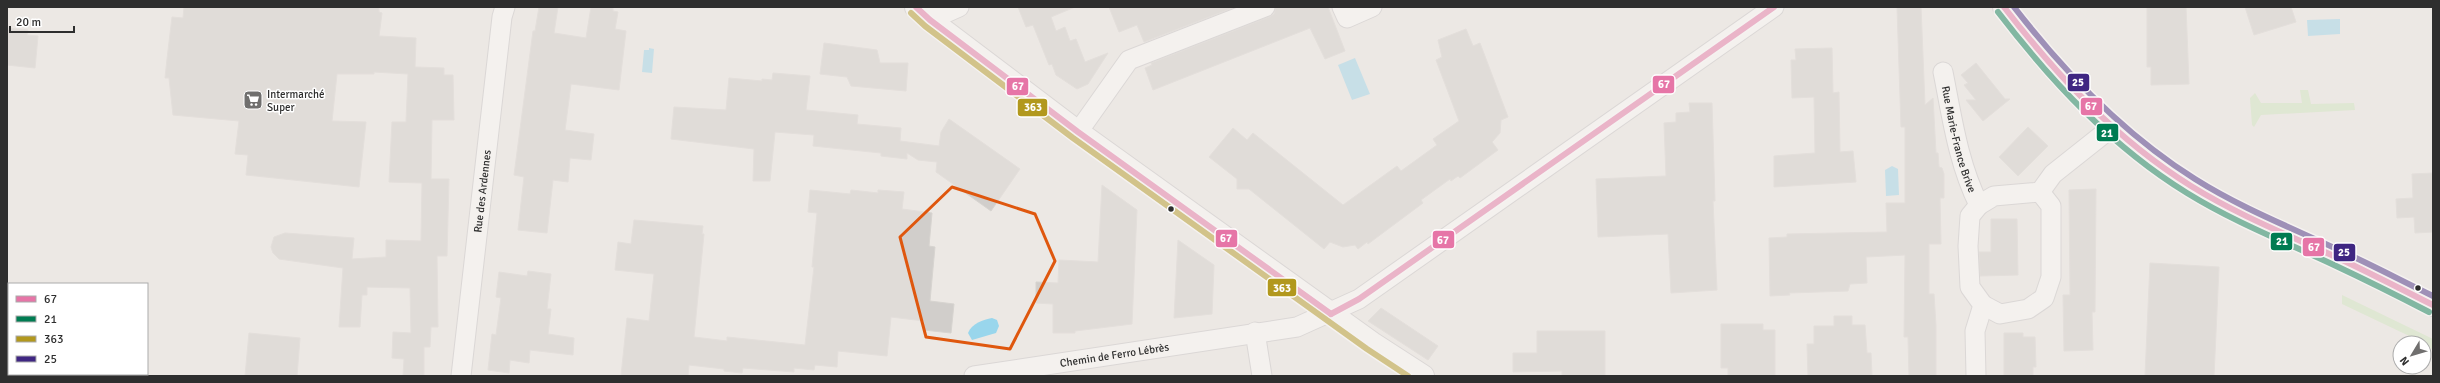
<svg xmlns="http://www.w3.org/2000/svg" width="2440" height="383" viewBox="0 0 2440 383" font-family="Signika,sans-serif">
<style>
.green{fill:#cee6be}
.water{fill:#99d6ec}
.building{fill:#d1cecb;stroke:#d7d4d0}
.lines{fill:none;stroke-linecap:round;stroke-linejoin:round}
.minor-casing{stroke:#c5c4c5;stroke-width:21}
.tertiary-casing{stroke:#c5c4c5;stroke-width:24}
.secondary-casing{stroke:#c5c4c5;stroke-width:24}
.minor{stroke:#fcfcfb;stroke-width:19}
.tertiary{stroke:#fcfcfb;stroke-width:22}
.secondary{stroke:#fcfcfb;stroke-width:22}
.bus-1-casing{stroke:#fff;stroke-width:9}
.bus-2-casing{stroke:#fff;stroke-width:9}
.bus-3-casing{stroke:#fff;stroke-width:9}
.bus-4-casing{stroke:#fff;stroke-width:9}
.bus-1{stroke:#e675a7;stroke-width:6}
.bus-2{stroke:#007c52;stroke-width:6}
.bus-3{stroke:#b2981d;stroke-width:6}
.bus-4{stroke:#3f2682;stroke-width:6}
.marked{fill:none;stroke:#df570e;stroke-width:3;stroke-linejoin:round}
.bus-dot{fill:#2e2e2e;stroke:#fff;stroke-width:1.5}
.labels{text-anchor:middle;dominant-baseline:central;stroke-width:3;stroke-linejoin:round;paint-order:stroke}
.poi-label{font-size:11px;fill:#2e2e2e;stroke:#fff;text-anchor:start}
.street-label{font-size:11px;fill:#2e2e2e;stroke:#fff}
.line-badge{stroke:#fff;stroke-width:1.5}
.badge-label{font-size:11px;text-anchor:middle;font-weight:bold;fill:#fff}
</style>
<rect width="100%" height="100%" fill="#ece8e4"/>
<!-- green -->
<g class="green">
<path d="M2300 90H2308L2311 104 2354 103 2355 110 2261 115 2254 127 2252 125 2250 98 2255 93 2261 103H2302Z"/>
<path d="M2342 295 2433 339V350L2424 343 2342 304Z"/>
</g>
<!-- water -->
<g class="water">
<path d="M2340 19V34L2308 36 2307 20Z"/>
<path d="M649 48 654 49 652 73 642 72 644 50H649Z"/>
<path d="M1355 58 1370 94 1352 100 1338 65Z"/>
<path d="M1892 166 1898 169 1899 195 1886 196 1885 170Z"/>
<path d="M992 318 997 320 999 326 996 333 972 340 968 333C972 323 983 320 992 318Z"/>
</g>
<!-- building -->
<g class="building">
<path d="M184 7H379V12L382 13 379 36 416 38 415 67 444 68V75H453L454 120H432L431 179H449L447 256H437L438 327H431L430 347H424V376H403L404 359 392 358 393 332 411 333 410 288 367 287V295H362L360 327H339L343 268 279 259 273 253 271 247 274 237 285 233 354 238 352 259 386 257V240L421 241 422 183 389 182 392 122H406L408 74 374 72V74H337L332 121 366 122 359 187 246 175 248 155 235 154 239 121 173 115 169 78H165L167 59 172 17 183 18Z"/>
<path d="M539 7H558L554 33 586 38 591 7H613V11L618 12 615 29 626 31 619 90 571 84 565 130 594 134 591 160 570 158 568 182 553 180 547 233 518 230 524 177 514 175 533 31H535Z"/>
<path d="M1018 7H1075L1051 17 1056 31 1065 27 1070 41 1076 39 1085 62 1108 53 1088 84 1077 89 1056 75 1052 64 1049 65 1033 25 1026 27Z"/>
<path d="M1109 7H1235L1144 42 1137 25 1119 32Z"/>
<path d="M1276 7H1328L1345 51 1325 59 1310 28 1153 90 1145 68 1152 65 1151 63 1269 17 1274 14Z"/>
<path d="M1897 7H1921L1925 105 1933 98 1936 153H1938L1939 167 1942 168 1944 174V198H1940L1941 244H1929V294H1934L1936 326V376H1909L1908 337H1904L1905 255 1866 257 1867 283 1850 284 1848 291 1789 293 1790 295 1770 296 1769 238 1787 237V234L1887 232 1886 203H1905V127H1901Z"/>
<path d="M2147 7H2186L2189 84 2151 85V67H2147Z"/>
<path d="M2245 7H2291L2296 22 2254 35Z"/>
<path d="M7 28 28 30 27 35 38 36 35 68 7 65Z"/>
<path d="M1466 29 1473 46 1480 43 1508 117 1501 120 1500 133 1492 142 1498 150 1460 178 1458 176 1451 181 1450 179 1421 200 1423 203 1368 244 1367 242 1358 249 1355 245 1343 247 1330 242 1324 249 1249 189H1237V179L1209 157 1233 128 1247 140 1253 133 1343 205 1397 166 1401 171 1437 145 1433 139 1459 121 1436 60 1442 57 1438 40Z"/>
<path d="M824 43 877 50 880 63H908L906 91 851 86 847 77 820 74Z"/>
<path d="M1832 48 1833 93 1839 92 1840 152 1853 151 1856 182 1774 187V156L1815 153 1814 97 1792 98 1791 60H1796L1795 49Z"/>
<path d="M1976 63 2005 99H2010L1983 121 1966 100H1976L1964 85 1968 83 1961 75Z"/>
<path d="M773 73 810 76 806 110 858 115 857 124 901 128 900 141 939 146 941 132 949 119 1020 169 991 211 936 172 937 162 918 160 907 153V159L881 156V153L813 146 814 135 775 132 770 181H753L754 149 671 139 674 107 726 110 729 78 762 81V79L772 80Z"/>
<path d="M1689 103H1712L1715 201H1713L1717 290 1671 293 1668 234 1598 237 1596 179 1666 176 1664 123 1676 122V113L1690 112Z"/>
<path d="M2028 127 2048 146 2018 176 1999 157Z"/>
<path d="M2433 173V232L2415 233 2414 217 2397 218 2396 199 2413 198 2412 174Z"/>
<path d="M1102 185 1137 210 1132 324 1075 331V333H1053V304L1036 303V282L1058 283 1059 260 1098 262Z"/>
<path d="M2096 189 2095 312H2092L2093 350 2064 351 2063 295H2070L2069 190Z"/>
<path d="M810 190 850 194 851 190 878 193V190L904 192 902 209 932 213 929 246 935 247 930 301 954 304 951 333 924 330V321L891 317 887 356 838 351 837 367 815 365 814 370 794 368V372L743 368 742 373 724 371V369L689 365 688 376H621L627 318 649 321 654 274 615 270 618 242 631 244 634 220 703 226 702 234H704L694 337 727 341V337L805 345 814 267H812L817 213 808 212Z"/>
<path d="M1991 219H2017L2018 275 1980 276 1979 252H1991Z"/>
<path d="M1178 240 1214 265 1212 314 1174 318Z"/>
<path d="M2150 263 2219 267 2214 376H2145Z"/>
<path d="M528 271 551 274 547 309H551L548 334 574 338 573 355 530 350 529 363 510 360 509 373 488 370 492 334 496 335 501 298 496 297 499 272 527 276Z"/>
<path d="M1381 308 1438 346 1428 360 1368 321Z"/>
<path d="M1834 316H1852V325H1865L1867 353H1871L1872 376H1808L1807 344H1814V326H1834Z"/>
<path d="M1721 324H1763V330H1775V376H1728V368H1721Z"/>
<path d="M1537 331H1605V376H1562V371L1513 372V353H1537Z"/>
<path d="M249 333 300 338 297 376H245Z"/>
<path d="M2004 333H2023V337H2035L2036 367H2033V376H2004Z"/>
</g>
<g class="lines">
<!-- minor casing -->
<g class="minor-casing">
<g id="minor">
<path d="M1342 7 1347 18 1372 7"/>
<path d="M930 20 959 7"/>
<path id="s1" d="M1943 72C1952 117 1958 163 1979 205L1970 216 1968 246 1970 287 1983 305 1975 331 1976 376"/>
<path d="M1078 132 1129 60 1265 7"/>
<path d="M1979 205 1994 196 2040 192 2053 174 2111 128"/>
<path d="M1983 305 2000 314 2028 309 2044 298 2051 277V206L2040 192"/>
<path d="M1255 332 1262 376"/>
<path id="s2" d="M461 376 502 17 505 7"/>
<path id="s3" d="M974 376 1297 327 1359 299 1774 7"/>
</g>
</g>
<!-- tertiary casing -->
<g class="tertiary-casing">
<path id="tertiary" d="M2004 7C2053 72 2104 126 2171 173 2222 209 2281 232 2338 258 2370 273 2401 289 2433 305"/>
</g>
<!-- secondary casing -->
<g class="secondary-casing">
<path id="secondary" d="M916 7 930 20 1078 132 1372 343 1423 376"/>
</g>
<!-- minor -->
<use href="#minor" class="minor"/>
<!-- tertiary -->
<use href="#tertiary" class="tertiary"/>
<!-- secondary -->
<use href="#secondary" class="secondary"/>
<!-- bus-1 casing -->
<g class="bus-1-casing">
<g id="bus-1">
<path d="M916 7 930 20 1078 132 1331 314"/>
<path d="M2004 7C2057 76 2117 140 2191 186 2238 215 2288 235 2338 258 2370 273 2401 289 2433 305"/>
<path d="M1331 314 1359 299 1774 7"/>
</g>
</g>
<!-- bus-2 casing -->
<g class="bus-2-casing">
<path id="bus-2" d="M1998 12C2051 81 2112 147 2187 193 2234 222 2285 242 2334 265 2366 280 2398 296 2429 312"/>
</g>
<!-- bus-3 casing -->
<g class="bus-3-casing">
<path id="bus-3" d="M911 13 925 26 1073 138 1367 349 1408 376"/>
</g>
<!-- bus-4 casing -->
<g class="bus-4-casing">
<path id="bus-4" d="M2014 7C2065 73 2123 134 2195 179 2241 208 2292 228 2341 251 2372 265 2402 281 2433 296"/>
</g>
<!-- bus-1 -->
<use href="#bus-1" class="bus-1"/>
<!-- bus-2 -->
<use href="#bus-2" class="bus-2"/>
<!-- bus-3 -->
<use href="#bus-3" class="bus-3"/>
<!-- bus-4 -->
<use href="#bus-4" class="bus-4"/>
</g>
<!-- marked area -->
<path d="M0 0H2440V383H0ZM952 187 1035 214 1055 261 1010 349 926 337 900 237Z" fill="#ece8e4" fill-opacity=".55" fill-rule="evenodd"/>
<path class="marked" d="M952 187 1035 214 1055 261 1010 349 926 337 900 237Z"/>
<!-- icons -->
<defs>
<g id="supermarket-square" transform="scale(1)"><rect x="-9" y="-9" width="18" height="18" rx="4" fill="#706f6e" stroke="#fff"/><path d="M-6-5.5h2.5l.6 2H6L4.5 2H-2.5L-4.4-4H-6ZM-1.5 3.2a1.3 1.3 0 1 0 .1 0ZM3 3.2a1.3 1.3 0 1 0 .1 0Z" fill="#fff"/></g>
</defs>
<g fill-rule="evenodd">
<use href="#supermarket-square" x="253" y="100"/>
</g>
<!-- markers -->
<g class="bus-dot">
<circle cx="1171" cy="209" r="3.5"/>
<circle cx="2418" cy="288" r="3.5"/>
</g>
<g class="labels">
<!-- poi labels -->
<g class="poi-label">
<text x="267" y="94">Intermarché<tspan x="267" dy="13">Super</tspan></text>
</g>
<!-- street labels -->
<g class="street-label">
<text stroke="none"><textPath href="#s1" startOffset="69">Rue Marie-France Brive</textPath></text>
<text stroke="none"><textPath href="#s2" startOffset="186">Rue des Ardennes</textPath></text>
<text stroke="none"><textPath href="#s3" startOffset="142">Chemin de Ferro Lébrès</textPath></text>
</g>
</g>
<g class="line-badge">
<rect x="2067" y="73" width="23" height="19" rx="4" fill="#3f2682"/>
<rect x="1652" y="75" width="23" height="19" rx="4" fill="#e675a7"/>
<rect x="1006" y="77" width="23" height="19" rx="4" fill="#e675a7"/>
<rect x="2080" y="97" width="23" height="19" rx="4" fill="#e675a7"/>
<rect x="1017" y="98" width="31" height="19" rx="4" fill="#b2981d"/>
<rect x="2096" y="123" width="23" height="19" rx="4" fill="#007c52"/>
<rect x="1215" y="229" width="23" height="19" rx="4" fill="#e675a7"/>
<rect x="1432" y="230" width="23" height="19" rx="4" fill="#e675a7"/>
<rect x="2270" y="232" width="23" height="19" rx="4" fill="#007c52"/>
<rect x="2302" y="237" width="23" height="20" rx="4" fill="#e675a7"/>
<rect x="2333" y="243" width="23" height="19" rx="4" fill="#3f2682"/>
<rect x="1267" y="278" width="30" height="19" rx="4" fill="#b2981d"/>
</g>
<g class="badge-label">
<text x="2078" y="86">25</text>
<text x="1664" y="88">67</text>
<text x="1018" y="90">67</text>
<text x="2091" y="110">67</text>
<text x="1033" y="111">363</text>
<text x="2107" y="137">21</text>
<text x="1226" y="242">67</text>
<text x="1443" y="244">67</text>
<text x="2282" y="245">21</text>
<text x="2314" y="251">67</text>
<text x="2344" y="256">25</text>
<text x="1282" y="292">363</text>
</g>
<!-- border -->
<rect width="2440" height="383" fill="none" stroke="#2e2e2e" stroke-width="16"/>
<!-- legend -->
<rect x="8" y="283" width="140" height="92" fill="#ffffff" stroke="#ababab"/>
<rect x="16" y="296" width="20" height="6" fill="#e675a7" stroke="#ababab"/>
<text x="44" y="303" font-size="12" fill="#2e2e2e">67</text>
<rect x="16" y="316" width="20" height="6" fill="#007c52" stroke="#ababab"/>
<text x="44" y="323" font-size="12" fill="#2e2e2e">21</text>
<rect x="16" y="336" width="20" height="6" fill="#b2981d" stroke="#ababab"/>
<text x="44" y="343" font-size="12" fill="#2e2e2e">363</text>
<rect x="16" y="356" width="20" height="6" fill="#3f2682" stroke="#ababab"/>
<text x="44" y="363" font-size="12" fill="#2e2e2e">25</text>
<!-- north arrow -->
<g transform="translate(2412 355) rotate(232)"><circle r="19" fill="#ffffff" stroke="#ababab"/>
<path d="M0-3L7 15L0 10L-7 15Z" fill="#706f6e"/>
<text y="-6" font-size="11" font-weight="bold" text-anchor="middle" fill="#2e2e2e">N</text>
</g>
<!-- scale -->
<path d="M10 26v6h64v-6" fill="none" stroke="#2e2e2e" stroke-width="2"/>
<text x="16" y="26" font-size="12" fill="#2e2e2e" stroke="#ffffff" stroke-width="3" paint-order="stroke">20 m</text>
</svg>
